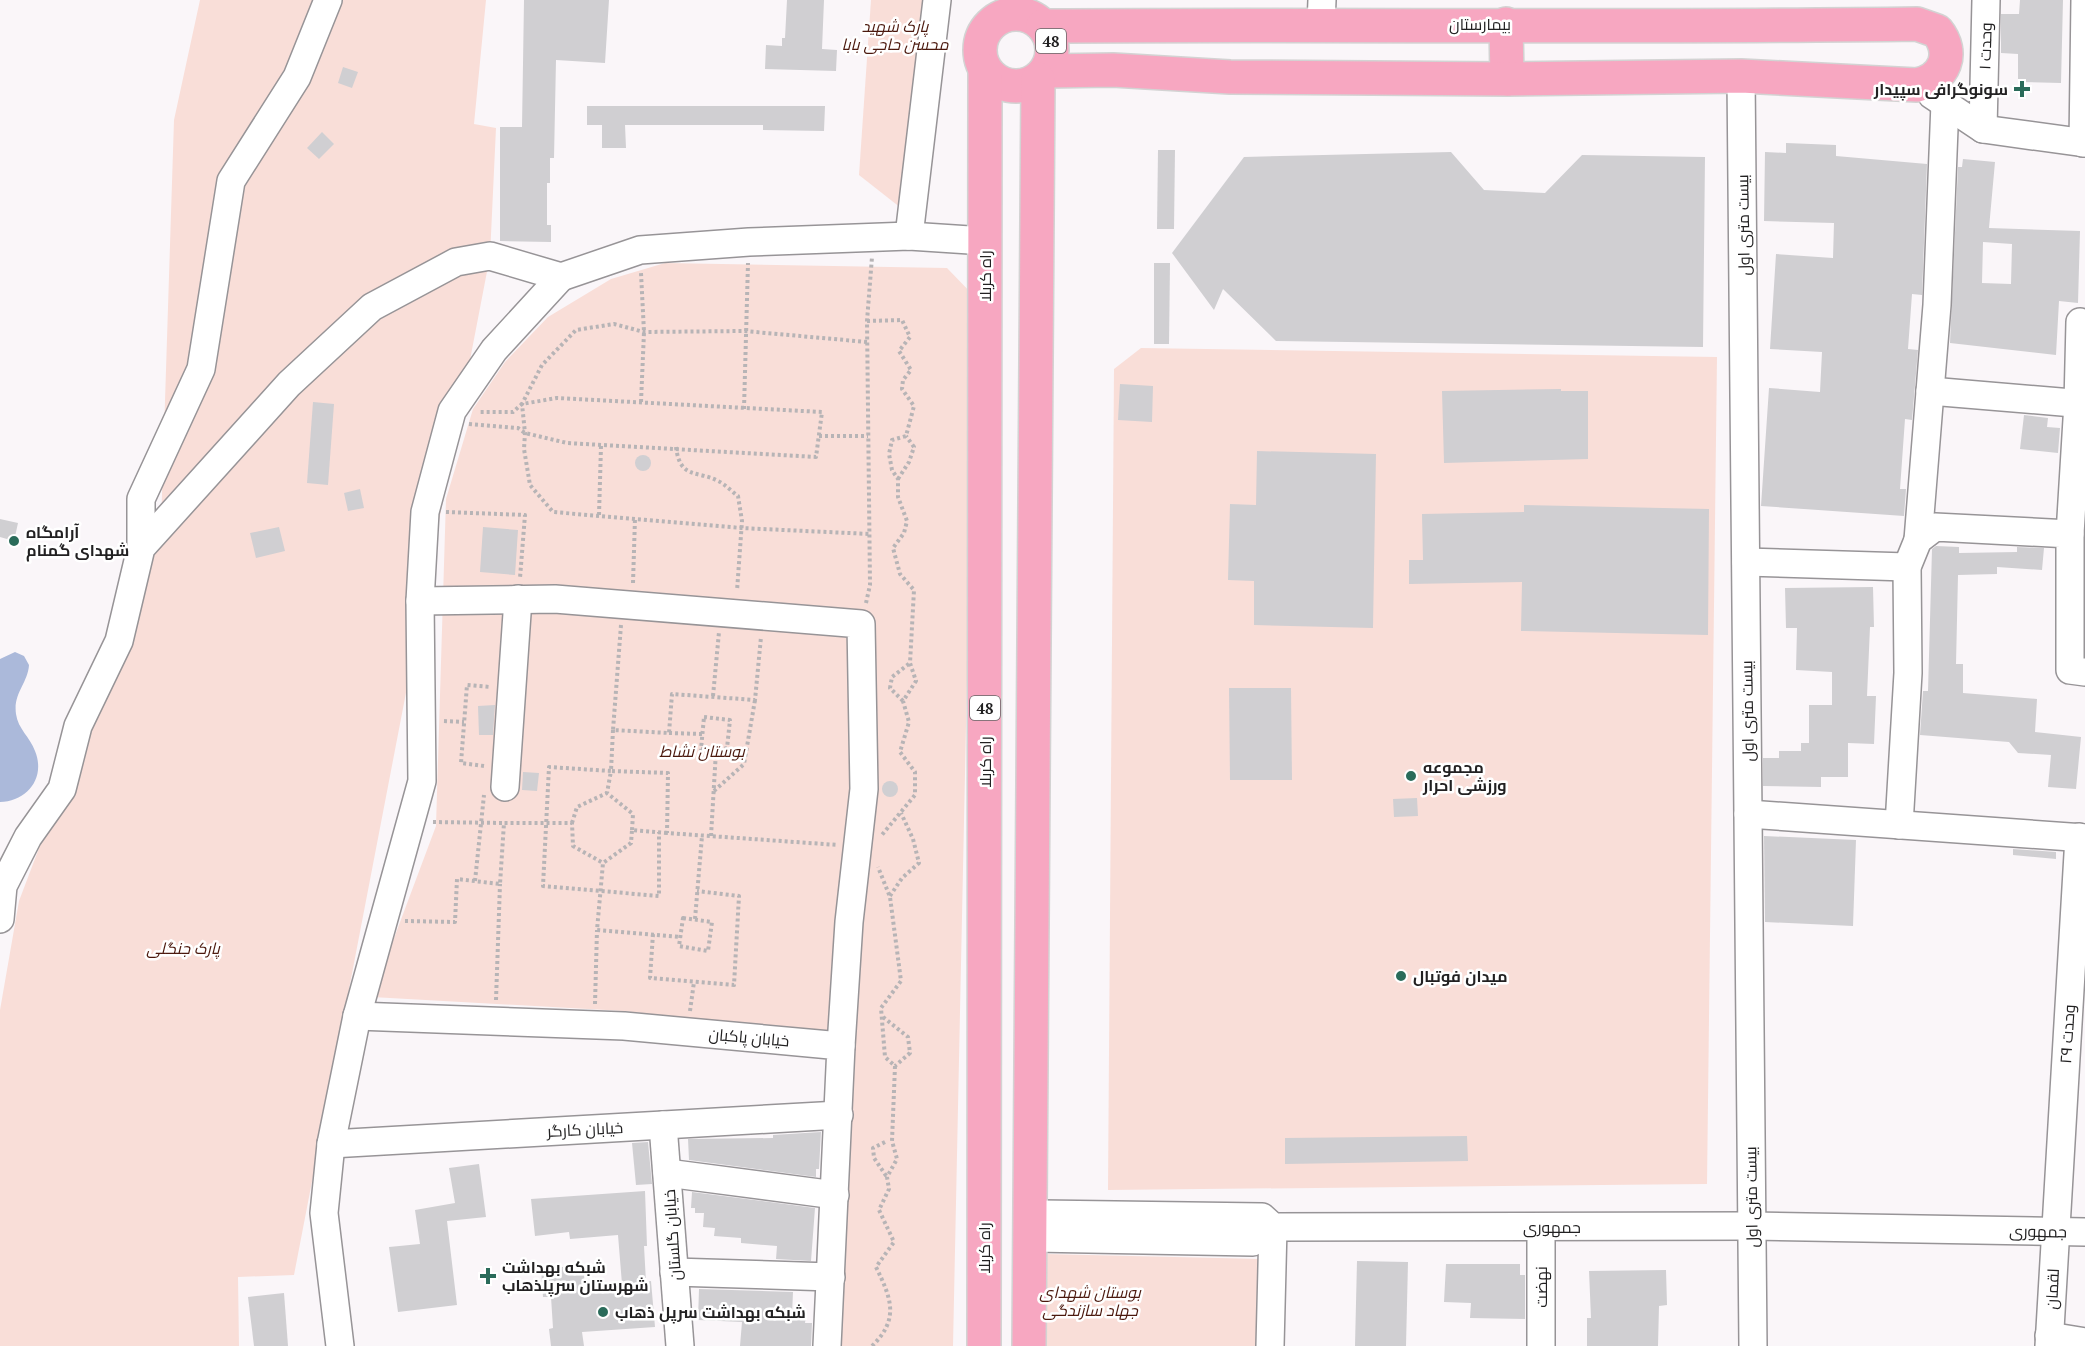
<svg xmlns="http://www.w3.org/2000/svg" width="2085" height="1346" viewBox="0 0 2085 1346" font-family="'PT Serif',Cairo,serif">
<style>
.green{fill:#f9ded8}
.water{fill:#abb9da}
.building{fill:#d0cfd2;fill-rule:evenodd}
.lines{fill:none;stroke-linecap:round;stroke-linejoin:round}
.minor-casing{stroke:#979497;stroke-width:30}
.major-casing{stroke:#d3d3d3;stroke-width:36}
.path{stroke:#b7b4b6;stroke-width:4;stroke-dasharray:3 3;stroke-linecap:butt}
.minor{stroke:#fff;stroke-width:27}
.major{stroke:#f7a7c1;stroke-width:33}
.poi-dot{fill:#2a6b5a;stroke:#fff;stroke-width:2}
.labels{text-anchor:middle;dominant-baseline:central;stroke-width:5;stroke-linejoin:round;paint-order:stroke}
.shield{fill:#fff;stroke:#646464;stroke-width:1.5}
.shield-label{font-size:15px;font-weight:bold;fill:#222122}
.street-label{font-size:16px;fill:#222122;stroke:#fff}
.park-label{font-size:16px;font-style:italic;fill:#4b180d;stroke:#fff}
.poi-label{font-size:16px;font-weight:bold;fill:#222122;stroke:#fff;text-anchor:start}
</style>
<rect width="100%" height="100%" fill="#faf6f9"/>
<!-- green -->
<g class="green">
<path d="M200 0H486L474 124 496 128 490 256 294 1275 238 1277 239 1346H0V1010L19 901 161 526 174 120Z"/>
<path d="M871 0H926L901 208 859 175Z"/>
<path d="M665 263 947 268 975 297 953 1346H839L852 1037 624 1011 372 997 436 826 446 499 473 409 505 362 548 317 611 279Z"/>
<path d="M1141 348 1717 357 1707 1184 1108 1190 1114 369Z"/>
<path d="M1044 1254 1261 1259V1346H1043Z"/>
</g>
<!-- water -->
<path class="water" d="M15 652 24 656 29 665C28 683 13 693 16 714 18 729 30 737 35 751 46 778 27 801 0 802V659Z"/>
<!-- building -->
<g class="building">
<path d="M524 0H609L605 63 556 60 554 158H550V183H547V225H551V242L500 241V127H522Z"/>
<path d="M787 0H824L822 49 837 50 836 71 765 69 766 45 782 46V38H785Z"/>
<path d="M2020 0H2063L2061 83 2018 82V54L2001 53V14H2019Z"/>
<path d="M343 67 358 72 352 88 338 83Z"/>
<path d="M587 106H825L824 131 763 130V125H625L626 148H602V125H587Z"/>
<path d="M322 132 334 144 319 159 307 148Z"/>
<path d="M1786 143 1836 145V156L1927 164 1922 295 1912 294 1908 349 1918 350 1912 420 1905 419 1900 489H1906L1904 516 1761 506 1769 388 1820 392 1822 352 1770 349 1776 254 1833 258 1834 223 1764 221 1765 152 1786 153Z"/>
<path d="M1158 150H1175L1174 229H1157Z"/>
<path d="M1451 152 1484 190 1545 193 1582 155 1705 157 1703 347 1276 341 1223 289 1214 310 1172 253 1244 157Z"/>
<path d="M1963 159 1995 162 1989 228 2080 231 2078 303 2059 301 2056 355 1950 343 1958 167H1962ZM1983 242 2012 244 2011 284 1982 283Z"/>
<path d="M1154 263H1170L1169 344H1154Z"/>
<path d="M1120 384 1153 386 1152 422 1118 420Z"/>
<path d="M1561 389V391H1588V459L1444 463 1442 391Z"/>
<path d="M313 402 334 404 328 485 307 483Z"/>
<path d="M2024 415 2048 418 2047 427 2060 428 2058 453 2020 449Z"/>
<path d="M1257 451 1376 454 1373 628 1254 625V581L1228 580 1230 504 1256 505Z"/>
<circle cx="643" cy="463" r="8"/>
<path d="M360 489 364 508 348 511 344 493Z"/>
<path d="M1524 505 1709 509 1708 635 1521 631 1522 582 1409 584V560H1423L1422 514 1524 512Z"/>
<path d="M0 519 18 523 14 541 0 537Z"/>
<path d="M279 527 285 551 256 558 250 533Z"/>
<path d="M483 527 518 530 515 575 480 572Z"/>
<path d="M1936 546 1959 547V553L2017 552V547L2044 548 2042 570 1997 567V574L1958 575 1956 664H1963V693L2037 699 2035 732 2081 737 2076 789 2048 787 2051 755 2018 753 2009 742 1920 735 1923 691H1928L1932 549Z"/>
<path d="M1873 587 1874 627H1870L1867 696H1876L1874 744 1848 743V777H1821V787L1763 786V758H1779V751H1801V743H1809V705H1832V672L1796 670 1797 628H1786L1785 588Z"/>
<path d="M1229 688H1291L1292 780H1230Z"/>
<path d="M495 705 493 735H479L478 706Z"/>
<path d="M523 772 539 773 537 791 522 790Z"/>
<circle cx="890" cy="789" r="8"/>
<path d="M1417 798 1418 816 1394 817 1393 799Z"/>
<path d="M1764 836 1856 840 1853 926 1765 922Z"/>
<path d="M2013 849 2056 852V859L2013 855Z"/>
<path d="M821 1132 819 1169H816V1177L689 1160 688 1139 773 1138V1135Z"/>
<path d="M1467 1136 1468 1161 1285 1164V1138Z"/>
<path d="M648 1142 652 1184 636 1185 632 1143Z"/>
<path d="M479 1164 486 1217 447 1221 457 1305 398 1312 389 1247 420 1244 415 1210 455 1203 449 1168Z"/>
<path d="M645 1191 647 1246H644L646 1282 651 1281 655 1327 582 1332 584 1346H551L549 1329 553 1328 551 1297H543L541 1269 583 1265 585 1287 622 1284 618 1235 570 1239 569 1232 535 1236 531 1199Z"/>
<path d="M692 1192 815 1208 811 1261 776 1259 777 1246 741 1243V1238L714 1236 715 1228 703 1227 704 1213H695V1208H691Z"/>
<path d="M1357 1261 1408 1262 1406 1346H1355Z"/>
<path d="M1446 1264H1520V1275H1525V1319L1470 1318 1471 1303 1444 1302Z"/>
<path d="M1666 1270 1667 1305 1659 1306 1658 1346H1587V1318H1591L1589 1271Z"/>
<path d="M699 1289 793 1292 792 1315 806 1316 805 1323H812L811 1346H740L742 1322 698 1320Z"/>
<path d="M284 1293 288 1346H254L248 1297Z"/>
</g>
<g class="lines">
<!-- minor casing -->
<g class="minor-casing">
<g id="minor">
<path d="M1321 24 1322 0"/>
<path d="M1741 76 1753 1346"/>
<path d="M1932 95 1983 129 2085 143"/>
<path d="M1983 129 1986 0"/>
<path d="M2083 143 2085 0"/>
<path d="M909 236 937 0"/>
<path d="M1930 391 2085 404"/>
<path d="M2070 534 2078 403 2080 322"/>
<path d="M1918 540 1937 305 1945 103"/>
<path d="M141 548V499L201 369 231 181 297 77 328 0"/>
<path d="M1746 562 1907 567"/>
<path d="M420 601 555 599 861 624 864 789 849 922 841 1046"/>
<path d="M505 787 518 599"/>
<path d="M1748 814 2085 838"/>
<path d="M1899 825 1908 673 1907 567 1918 540 1935 527 2070 534V670L2085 672"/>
<path d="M0 919 3 886 28 837 62 789 78 726 119 641 141 548 289 384 372 307 456 262 490 256 561 277 640 250 749 242 909 236 985 241"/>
<path d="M357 1016 624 1026 841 1046 827 1346"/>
<path d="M663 1125 680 1346"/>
<path d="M331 1144 839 1115"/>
<path d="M667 1173 835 1195"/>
<path d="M1273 1227 1253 1242 1034 1238 1030 1228 1041 1214 1262 1217 1273 1227 1752 1226 2085 1232"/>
<path d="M1541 1227V1346"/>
<path d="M674 1272 831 1277"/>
<path d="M2049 1336 2085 1342"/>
<path d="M340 1346 324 1213 331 1144 357 1016 422 781 420 601 425 512 452 411 494 350 561 277"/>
<path d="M1270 1346 1273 1227"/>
<path d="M2049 1346 2079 837"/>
</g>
</g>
<!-- major casing -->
<g class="major-casing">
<g id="major">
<circle cx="1016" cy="50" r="36"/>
<path d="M1506 24 1507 79"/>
<path d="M1043 26C1334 24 1626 28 1917 24L1937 31C1955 53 1945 79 1917 85L1741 76 1507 79 1230 77 1113 70 1046 71"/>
<path d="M984 1346 985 70"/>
<path d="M1029 1346 1038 79"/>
</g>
</g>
<!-- path -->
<g class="path">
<path d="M867 321 902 320 910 337 899 351 911 370 903 380 902 389 914 406 906 436 892 440 889 454 892 470 898 479V497L907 521 904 533 893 548 900 574 914 590 910 663 916 681 903 701 909 722 900 752 915 772V795L881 836"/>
<path d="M867 342 744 331 644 332 614 324 576 330 542 365 522 404 525 433 524 449 530 485 553 512 741 528 870 534"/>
<path d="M641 402 644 332 641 273"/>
<path d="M744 409 748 263"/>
<path d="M469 424 518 428 525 433 567 443 816 457 822 412 557 398 522 404 513 412H478"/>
<path d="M819 436H868"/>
<path d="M676 447C680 480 698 470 718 481 725 484 731 491 738 496L742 521 737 591"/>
<path d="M898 479 909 462 914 447 906 436"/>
<path d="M446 512 525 515 520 578"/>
<path d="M599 515 601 446"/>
<path d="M633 583 635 518"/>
<path d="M866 603 870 585 867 321 872 257"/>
<path d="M621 625 613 730 669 733 672 694 755 700 761 637"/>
<path d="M713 696 719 632"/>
<path d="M903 701 890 688 892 677 910 663"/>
<path d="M704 717 730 720 727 748 716 751 701 749Z"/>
<path d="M444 721 464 722"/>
<path d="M613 730 611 771 668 773 667 833 838 845"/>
<path d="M669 733 702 734"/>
<path d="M484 766 461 763 467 685 490 687"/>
<path d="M714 791 744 764 755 700"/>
<path d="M433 822 504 823"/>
<path d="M572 823 577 807 607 793"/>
<path d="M632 830 633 814 607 793 611 771 549 767 543 886 659 896V832"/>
<path d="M667 833 632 830 631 843 603 863 597 930 681 937"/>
<path d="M711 836 716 751"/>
<path d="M475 881 484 795"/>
<path d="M890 896 902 878 919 863 913 839 901 813"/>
<path d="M683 918 712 922 708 951 679 946Z"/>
<path d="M695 919 702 836"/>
<path d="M405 921 455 922 457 879 500 884 504 823H572L573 846 603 863"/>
<path d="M653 934 650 978 734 985 739 896 697 891"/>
<path d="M496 1000 500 884"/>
<path d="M595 1004 597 930"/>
<path d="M690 1011 694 982"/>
<path d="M883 1017 908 1037 910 1053 895 1066"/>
<path d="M885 1142 873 1148 874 1158 887 1177"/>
<path d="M872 1346C900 1319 891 1298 876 1267L894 1242 879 1210 889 1189 887 1177 897 1159 892 1141 895 1066 885 1057 881 1008 901 981 890 897 878 867"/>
</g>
<!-- minor -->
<use href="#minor" class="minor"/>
<!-- major -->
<use href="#major" class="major"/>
</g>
<!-- markers -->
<g class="poi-dot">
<path d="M2019 80h6v6h6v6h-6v6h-6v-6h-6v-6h6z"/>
<circle cx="14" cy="541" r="6"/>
<circle cx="1411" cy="776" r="6"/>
<circle cx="1401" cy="976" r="6"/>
<path d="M485 1267h6v6h6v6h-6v6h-6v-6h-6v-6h6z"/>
<circle cx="603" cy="1312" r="6"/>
</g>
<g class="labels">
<!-- shield labels -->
<g class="shield">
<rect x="1036" y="29" width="30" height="24" rx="4.5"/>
<rect x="970" y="696" width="30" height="24" rx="4.5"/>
</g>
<g class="shield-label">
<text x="1051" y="41">48</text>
<text x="985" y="708">48</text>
</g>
<!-- street labels -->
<g class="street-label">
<text x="1480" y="24">بیمارستان</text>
<text transform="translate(1985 46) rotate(-88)">وحدت ۱</text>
<text transform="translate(1743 225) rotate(-91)">بیست متری اول</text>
<text transform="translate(985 276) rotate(-90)">راه کربلا</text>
<text transform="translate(1747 711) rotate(-91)">بیست متری اول</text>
<text transform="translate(985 762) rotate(-90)">راه کربلا</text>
<text transform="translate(2067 1034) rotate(-86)">وحدت ۲۹</text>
<text transform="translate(749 1037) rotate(5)">خیابان پاکبان</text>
<text transform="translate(585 1129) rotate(-3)">خیابان کارگر</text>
<text transform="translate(1751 1197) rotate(-91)">بیست متری اول</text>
<text x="1552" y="1227">جمهوری</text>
<text transform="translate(2038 1231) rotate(1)">جمهوری</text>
<text transform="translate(672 1235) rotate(-94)">خیابان گلستان</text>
<text transform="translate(984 1248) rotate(-90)">راه کربلا</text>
<text transform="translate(1541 1287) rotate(-90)">نهضت</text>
<text transform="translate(2052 1289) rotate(-87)">لقمان</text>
</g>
<!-- park labels -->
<g class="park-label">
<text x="895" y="26">پارک شهید<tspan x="895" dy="18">محسن حاجی بابا</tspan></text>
<text x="702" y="751">بوستان نشاط</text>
<text x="183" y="948">پارک جنگلی</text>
<text x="1090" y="1292">بوستان شهدای<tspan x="1090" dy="18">جهاد سازندگی</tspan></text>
</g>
<!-- poi labels -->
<g class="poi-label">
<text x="2008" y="89" text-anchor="end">سونوگرافی سپیدار</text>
<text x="26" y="532">آرامگاه<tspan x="26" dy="18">شهدای گمنام</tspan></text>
<text x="1423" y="767">مجموعه<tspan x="1423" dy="18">ورزشی احرار</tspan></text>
<text x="1413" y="976">میدان فوتبال</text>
<text x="502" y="1267">شبکه بهداشت<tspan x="502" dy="18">شهرستان سرپلذهاب</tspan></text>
<text x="615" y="1312">شبکه بهداشت سرپل ذهاب</text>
</g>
</g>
</svg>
